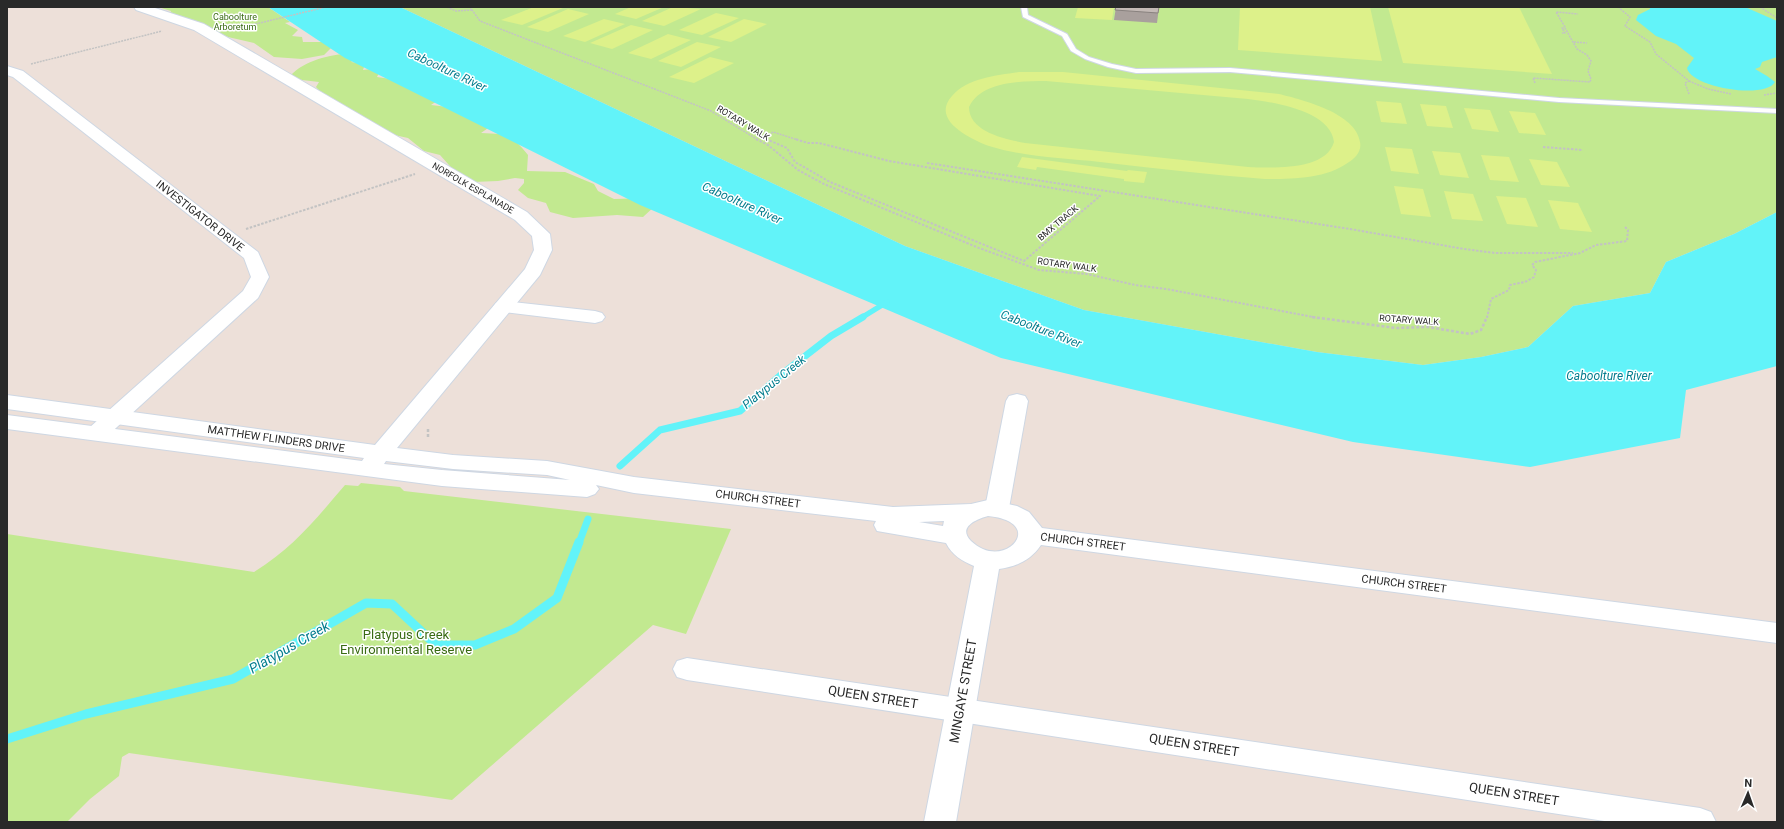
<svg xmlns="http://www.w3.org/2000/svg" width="1784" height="829" viewBox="0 0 1784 829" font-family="Roboto,sans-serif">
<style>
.green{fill:#c2e990}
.pitch{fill:#ddf18a;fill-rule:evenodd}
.water{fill:#62f3f9}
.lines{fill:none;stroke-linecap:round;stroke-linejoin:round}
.stream-far2{stroke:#62f3f9;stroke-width:5.5}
.stream-far1{stroke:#62f3f9;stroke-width:7}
.stream{stroke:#62f3f9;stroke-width:9}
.lane-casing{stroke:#ced7e3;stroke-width:2}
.street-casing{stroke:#ced7e3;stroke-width:2}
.secondary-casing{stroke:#ced7e3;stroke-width:2}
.path-far2{stroke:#c3c3c3;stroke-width:1.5;stroke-dasharray:2 1;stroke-linecap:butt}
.path-far1{stroke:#c3c3c3;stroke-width:2;stroke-dasharray:2.5 1.5;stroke-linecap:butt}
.path{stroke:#c3c3c3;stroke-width:2.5;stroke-dasharray:3 2;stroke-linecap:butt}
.lane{fill:#fff;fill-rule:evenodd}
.street{fill:#fff;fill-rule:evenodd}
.secondary{fill:#fff;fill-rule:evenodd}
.wall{fill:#a9a09d}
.building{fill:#c4bab6;stroke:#89827f}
.labels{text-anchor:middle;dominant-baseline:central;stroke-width:3;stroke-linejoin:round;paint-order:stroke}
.far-park-label{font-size:9px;fill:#396b13;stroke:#fff}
.far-street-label{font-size:9px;fill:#292929;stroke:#fff}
.street-label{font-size:11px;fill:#292929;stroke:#fff}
.water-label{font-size:12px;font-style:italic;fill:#047d8e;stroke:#fff}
.near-park-label{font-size:13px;fill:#396b13;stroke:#fff}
.near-street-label{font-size:13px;fill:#292929;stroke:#fff}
.near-water-label{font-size:14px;font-style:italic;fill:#047d8e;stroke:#fff}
</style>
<rect width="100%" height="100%" fill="#ede0d9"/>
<!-- green -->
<g class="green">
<path d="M158 7H268L290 22 285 23 298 30 292 36 302 37 303 42H330L333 46 324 55 302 59 274 57 254 43 228 37 195 22 170 14 171 11Z"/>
<path d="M400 7H1777V212L1734 234 1666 262 1650 293 1573 306 1528 347 1481 357 1423 365 1317 352 1084 310 905 246Z"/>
<path d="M351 53 360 56 351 62 365 64 363 70 371 69 379 73 377 77 398 80 443 97 431 105 448 107 491 126 481 133C508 134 511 134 528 155L527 171 565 172 594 184 598 191 614 199 649 198 656 205 643 217 617 215 573 218 550 212 546 203 528 198 518 190 524 183V179L515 178 498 181 473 182 457 174 440 155 424 151 408 138 390 134 326 98 316 87 319 82 302 80 290 76C305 60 329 55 351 53Z"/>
<path d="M361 483 400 487 404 491 731 529 686 634 653 625 452 800 129 753 122 757 119 776 90 799 67 822H7V534L254 572C294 547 315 520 345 485L358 486Z"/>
</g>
<!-- pitch -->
<g class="pitch">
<path d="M534 7 563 8 522 25 501 20Z"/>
<path d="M631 7H664L636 19 615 14Z"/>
<path d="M673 7 701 9 664 26 642 21Z"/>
<path d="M1078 7H1114L1112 20 1075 18Z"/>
<path d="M1240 7H1370L1382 61 1238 50Z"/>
<path d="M1388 7H1519L1552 74 1403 63Z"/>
<path d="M568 9 589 14 548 32 527 27Z"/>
<path d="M716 13 739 18 702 35 679 30Z"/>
<path d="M604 19 625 24 585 42 563 36Z"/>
<path d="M744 19 767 24 731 42 708 37Z"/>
<path d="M631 25 653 30 612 49 590 43Z"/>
<path d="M668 34 691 40 651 59 628 53Z"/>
<path d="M697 42 721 47 681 67 658 61Z"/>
<path d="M710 57 734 63 694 83 669 77Z"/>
<path d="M1019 72H1063L1279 94C1303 100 1356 113 1360 142 1362 151 1355 158 1349 162 1326 179 1292 179 1265 179 1210 175 1155 168 1100 162 1063 158 1024 157 989 146 971 139 930 120 952 96 967 78 997 75 1019 72ZM1046 81 1248 99C1273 102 1331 111 1334 142 1326 171 1271 168 1248 167L1025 143C1005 139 969 132 969 107 981 81 1022 81 1046 81Z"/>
<path d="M1376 101 1401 103 1407 124 1381 122Z"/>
<path d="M1420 104 1446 106 1453 128 1427 126Z"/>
<path d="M1464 108 1490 110 1499 132 1472 129Z"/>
<path d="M1509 111 1535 113 1546 135 1519 133Z"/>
<path d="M1385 147 1412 149 1419 174 1391 171Z"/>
<path d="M1432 151 1460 153 1469 178 1440 175Z"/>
<path d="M1481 155 1509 157 1519 182 1490 180Z"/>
<path d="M1022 157 1127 171 1128 170 1147 172 1144 183 1124 181V179L1037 167 1036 170 1017 167Z"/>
<path d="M1529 159 1557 162 1570 187 1541 185Z"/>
<path d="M1394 186 1423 189 1431 217 1401 214Z"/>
<path d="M1444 191 1473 194 1483 221 1452 219Z"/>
<path d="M1496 196 1526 198 1538 227 1507 224Z"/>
<path d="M1548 200 1578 203 1592 232 1560 229Z"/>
</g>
<!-- water -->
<g class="water">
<path d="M268 7H400L905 246 1084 310 1317 352 1423 365 1481 357 1528 347 1573 306 1650 293 1666 262 1734 234 1777 212V366L1686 390 1680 438 1530 467 1353 442 1001 358 640 205 345 58Z"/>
<path d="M1650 7H1745L1777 21V57L1762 62 1760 67 1755 69 1767 76 1775 82C1765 100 1690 87 1687 68L1694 58 1676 44 1656 36 1636 20 1638 15 1650 9Z"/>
</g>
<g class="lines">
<!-- stream-far2 -->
<path class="stream-far2" d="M861 318 887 302"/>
<!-- stream-far1 -->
<g class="stream-far1">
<path d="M620 466 660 430 740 411 782 374 831 336 863 317"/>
<path d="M579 543 588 519"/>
</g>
<!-- stream -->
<path class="stream" d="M7 739 86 714 233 679 366 603 392 604 436 645H475L514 629 557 598 579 542"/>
<!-- lane casing -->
<g class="lane-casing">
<path id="lane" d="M1021 7H1027L1028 15 1067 34 1076 49 1089 57 1112 64 1136 69 1230 68 1559 98 1777 109V113L1559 102 1230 72 1136 73 1108 67 1085 59 1071 51 1062 36 1023 17Z"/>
</g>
<!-- street casing -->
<g class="street-casing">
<g id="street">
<path d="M7 66 23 71 258 252 269 277 258 298 105 438 97 440 89 438 86 433 89 428 243 291 251 277 244 258 13 77 7 75Z"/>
<path d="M503 301 595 311 602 313 605 317 602 321 595 323 496 311 493 307 496 303Z"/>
<path d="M1017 394 1025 396 1028 401 1009 508 1006 514 997 516 988 514 985 508 1006 401 1009 396Z"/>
<path d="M687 658 1700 808 1711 812 1716 822H1611L687 680 677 677 673 669 677 661Z"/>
</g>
</g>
<!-- secondary casing -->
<g class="secondary-casing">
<path id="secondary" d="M134 7H152L204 24 527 212 550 234 552 250 540 275 397 448 453 455 547 461 634 477 893 507 971 504 988 500 994 501 1017 506 1029 512 1042 528 1777 623V643L1041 545C1031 560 1016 567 999 569L956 822H924L974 566C962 561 952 555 946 543L877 531 874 525 876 521 634 493 596 485 599 489 595 494 587 497 442 486 7 429V415L362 461 364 458 7 409V395L375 445 525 269 534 250 532 236 515 220 194 30 136 10ZM386 461 453 469 547 475 570 480 442 470 384 464ZM988 516C1049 522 1004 573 971 541 957 527 977 519 988 516ZM944 521 943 526 919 522Z"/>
</g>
<!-- path-far2 -->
<g class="path-far2">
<path d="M447 7 456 11 472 10"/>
<path d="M470 7 480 21 711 111 758 140"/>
<path d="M1618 7 1630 17 1625 26 1650 42 1656 54 1689 81 1685 83 1689 94"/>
<path d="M1760 7 1777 18"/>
<path d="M1565 27 1556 12 1578 14"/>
<path d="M235 29 326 7"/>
<path d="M1574 42 1587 43"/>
<path d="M31 64 162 31"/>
<path d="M1689 81 1708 89 1731 94"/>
<path d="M1535 83 1533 78 1590 82 1591 79 1588 71 1591 61 1587 55 1577 49 1565 28H1562L1565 33H1562"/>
<path d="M1764 95 1777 93"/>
<path d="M768 140 763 138 773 132 798 140"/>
</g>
<!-- path-far1 -->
<g class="path-far1">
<path d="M756 139 768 145 798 170 824 184 979 248 1039 270 1087 274 1135 285 1166 289 1318 318"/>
<path d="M766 139 787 148 795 162 830 182 1024 261 1100 196 889 161 819 143H808L795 139"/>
<path d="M1543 147 1583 150"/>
<path d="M927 163 1350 229 1464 249 1495 253H1573"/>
<path d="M246 229 415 174"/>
<path d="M1487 318 1491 299 1509 290 1510 285 1525 282 1534 277 1536 270 1532 265 1535 262 1580 253 1596 245 1627 241 1628 230 1624 226"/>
</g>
<!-- path -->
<g class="path">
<path d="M1312 317 1396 328 1428 327 1470 334 1481 330 1487 317"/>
<path d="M428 429V437"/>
</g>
<!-- lane -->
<use href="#lane" class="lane"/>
<!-- street -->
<use href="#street" class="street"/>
<!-- secondary -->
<use href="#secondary" class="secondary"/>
</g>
<!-- wall -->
<path class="wall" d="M1116 7H1159L1157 23 1114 20Z"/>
<!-- building -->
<path class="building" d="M1116 7H1159L1158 13 1115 10Z"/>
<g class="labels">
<!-- far-park labels -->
<g class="far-park-label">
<text x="235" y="17">Caboolture<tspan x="235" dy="10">Arboretum</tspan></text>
</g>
<!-- far-street labels -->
<g class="far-street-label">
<text transform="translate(743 123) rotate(31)">ROTARY WALK</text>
<text transform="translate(473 188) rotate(30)">NORFOLK ESPLANADE</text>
<text transform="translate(1058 223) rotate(-40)">BMX TRACK</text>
<text transform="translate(1067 265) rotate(8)">ROTARY WALK</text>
<text transform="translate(1409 320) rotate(4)">ROTARY WALK</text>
</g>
<!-- street labels -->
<g class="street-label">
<text transform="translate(200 216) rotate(38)">INVESTIGATOR DRIVE</text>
<text transform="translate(276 439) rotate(8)">MATTHEW FLINDERS DRIVE</text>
<text transform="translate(758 499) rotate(7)">CHURCH STREET</text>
<text transform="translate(1083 542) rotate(7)">CHURCH STREET</text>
<text transform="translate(1404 584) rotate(7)">CHURCH STREET</text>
</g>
<!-- water labels -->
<g class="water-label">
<text transform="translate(447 70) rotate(25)">Caboolture River</text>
<text transform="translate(742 203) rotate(24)">Caboolture River</text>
<text transform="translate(1041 329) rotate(21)">Caboolture River</text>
<text x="1609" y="376">Caboolture River</text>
<text transform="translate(774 382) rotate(-39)">Platypus Creek</text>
</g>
<!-- near-park labels -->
<g class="near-park-label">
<text x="406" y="634">Platypus Creek<tspan x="406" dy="15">Environmental Reserve</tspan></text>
</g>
<!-- near-street labels -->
<g class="near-street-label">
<text transform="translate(963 691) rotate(-80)">MINGAYE STREET</text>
<text transform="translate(873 697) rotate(9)">QUEEN STREET</text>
<text transform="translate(1194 745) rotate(9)">QUEEN STREET</text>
<text transform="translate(1514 794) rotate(9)">QUEEN STREET</text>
</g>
<!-- near-water labels -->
<g class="near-water-label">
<text transform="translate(289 647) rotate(-30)">Platypus Creek</text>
</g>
</g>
<!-- border -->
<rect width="1784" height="829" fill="none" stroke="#292929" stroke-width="16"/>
<!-- north arrow -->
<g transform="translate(1748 793) rotate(2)" stroke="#ffffff" stroke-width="3" paint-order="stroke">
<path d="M0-3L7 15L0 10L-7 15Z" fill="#292929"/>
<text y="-6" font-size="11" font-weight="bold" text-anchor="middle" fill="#292929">N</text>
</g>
</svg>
